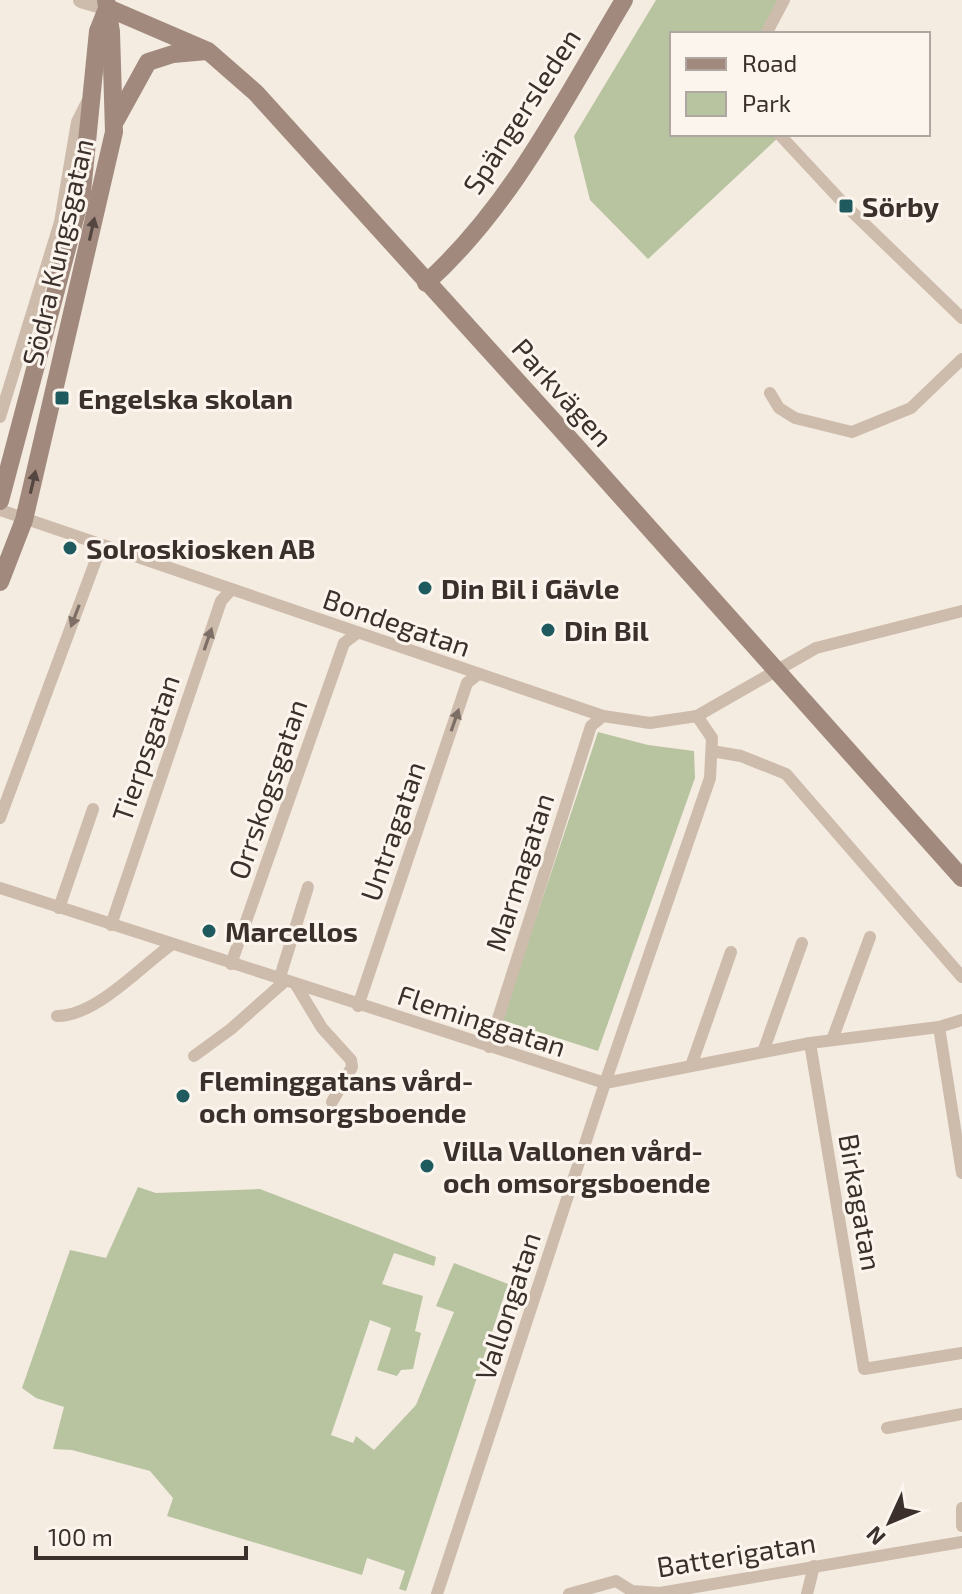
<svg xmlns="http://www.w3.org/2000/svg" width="962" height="1594" viewBox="0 0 962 1594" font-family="'Exo 2',sans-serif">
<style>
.green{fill:#b8c4a0}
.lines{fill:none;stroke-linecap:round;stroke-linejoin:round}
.minor{stroke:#cdbbac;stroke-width:12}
.tertiary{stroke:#cdbbac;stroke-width:16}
.secondary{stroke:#a18a7d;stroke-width:18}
.oneway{fill:#544640}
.oneway2{fill:#7d6f65}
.poi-dot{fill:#1f5a5e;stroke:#fbf5ee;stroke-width:3}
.labels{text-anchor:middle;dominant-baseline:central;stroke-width:6;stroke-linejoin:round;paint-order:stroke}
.street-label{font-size:28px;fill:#3b302b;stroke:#fbf5ee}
.poi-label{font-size:28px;font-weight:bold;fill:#3b302b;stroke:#fbf5ee;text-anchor:start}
</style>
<rect width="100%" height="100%" fill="#f4ebe1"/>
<!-- green -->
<g class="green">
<path d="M656 0H784L760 34H672V134L780 136 648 259 590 200 574 136Z"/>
<path d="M598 732 648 745 694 751 695 778 598 1051 502 1020Z"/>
<path d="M138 1187 156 1193 260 1189 436 1257 434 1266 394 1253 382 1284 423 1296 415 1331 421 1333 413 1369 401 1370 397 1376 377 1370 391 1328 370 1320 331 1435 353 1443 356 1436 374 1450 416 1405 454 1312 436 1306 454 1263 508 1284 406 1591 399 1589 405 1571 367 1558 362 1575 167 1516 173 1498 150 1471 72 1450 53 1449 64 1407 36 1398 22 1388 70 1250 106 1258Z"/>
</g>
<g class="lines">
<!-- minor -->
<g class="minor">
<path d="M766 34 784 0"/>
<path d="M779 134 846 206 962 318"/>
<path d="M770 393 779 408 795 418 852 432 911 408 962 359"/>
<path d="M0 417 60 222 77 122 87 102"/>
<path d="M0 510 603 716 650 723 697 716 816 648 962 611"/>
<path d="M712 751 741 756 786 774 962 977"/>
<path d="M0 818 97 557 109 548"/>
<path d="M0 888 605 1083 810 1043 939 1027 962 1020"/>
<path d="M59 908 93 809"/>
<path d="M111 925 221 601 231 590"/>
<path d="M231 964 344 643 356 634"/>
<path d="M279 980 308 887"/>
<path d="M296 985 322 1028 351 1060 352 1067 332 1102"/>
<path d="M358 1006 467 683 477 675"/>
<path d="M57 1016C96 1016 139 968 171 945"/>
<path d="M939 1027 962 1173"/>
<path d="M832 1040 870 937"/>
<path d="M810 1043 864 1369 962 1353"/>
<path d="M489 1047 591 726 603 716"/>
<path d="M763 1052 802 943"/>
<path d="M194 1056 231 1029 284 982"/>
<path d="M691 1066 731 952"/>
<path d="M887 1428 962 1414"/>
<path d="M962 1508V1526"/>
<path d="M437 1594 605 1083 710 778 712 738 697 716"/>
<path d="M569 1594 616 1581 632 1591 660 1593 962 1542"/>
<path d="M807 1594 814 1566"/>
</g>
<!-- tertiary -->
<path class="tertiary" d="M81 0 108 8"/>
<!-- secondary -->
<g class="secondary">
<path d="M108 8 208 51 256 93 558 426 962 878"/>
<path d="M116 120 148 62 173 54 207 51"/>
<path d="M426 283C512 206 565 98 624 0"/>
<path d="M0 501 82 192 98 31 106 11"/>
<path d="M0 582 24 520 114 132 111 32 106 0"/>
</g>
</g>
<!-- one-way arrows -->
<defs><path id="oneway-solid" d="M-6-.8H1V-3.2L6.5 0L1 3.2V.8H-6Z" transform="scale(2)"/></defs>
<g class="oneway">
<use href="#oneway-solid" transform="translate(92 229) rotate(-77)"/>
<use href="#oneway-solid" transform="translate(33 482) rotate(-77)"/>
</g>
<g class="oneway2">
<use href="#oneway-solid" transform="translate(75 616) rotate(111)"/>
<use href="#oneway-solid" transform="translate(208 639) rotate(-71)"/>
<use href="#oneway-solid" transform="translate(455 720) rotate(-71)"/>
</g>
<!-- markers -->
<g class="poi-dot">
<rect x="838" y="198" width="16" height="16" rx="4"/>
<rect x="54" y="390" width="16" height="16" rx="4"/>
<circle cx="70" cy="548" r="8"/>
<circle cx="425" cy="588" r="8"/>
<circle cx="548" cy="630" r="8"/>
<circle cx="209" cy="931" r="8"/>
<circle cx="183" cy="1096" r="8"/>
<circle cx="427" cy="1166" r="8"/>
</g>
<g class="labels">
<!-- street labels -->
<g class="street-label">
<text transform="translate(521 111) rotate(-57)">Spängersleden</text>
<text transform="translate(57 252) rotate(-77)">Södra Kungsgatan</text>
<text transform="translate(563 392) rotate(48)">Parkvägen</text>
<text transform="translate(397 622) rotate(19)">Bondegatan</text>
<text transform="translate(145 748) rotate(-71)">Tierpsgatan</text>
<text transform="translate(267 789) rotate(-71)">Orrskogsgatan</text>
<text transform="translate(392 831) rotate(-71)">Untragatan</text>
<text transform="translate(519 872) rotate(-72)">Marmagatan</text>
<text transform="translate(482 1020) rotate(18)">Fleminggatan</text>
<text transform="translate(861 1202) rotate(80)">Birkagatan</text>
<text transform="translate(507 1306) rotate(-72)">Vallongatan</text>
<text transform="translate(736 1554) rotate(-9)">Batterigatan</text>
</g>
<!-- poi labels -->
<g class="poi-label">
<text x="862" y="206">Sörby</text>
<text x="78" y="398">Engelska skolan</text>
<text x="86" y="548">Solroskiosken AB</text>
<text x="441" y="588">Din Bil i Gävle</text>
<text x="564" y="630">Din Bil</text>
<text x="225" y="931">Marcellos</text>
<text x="199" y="1080">Fleminggatans vård-<tspan x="199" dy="32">och omsorgsboende</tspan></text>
<text x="443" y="1150">Villa Vallonen vård-<tspan x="443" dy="32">och omsorgsboende</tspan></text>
</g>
</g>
<!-- legend -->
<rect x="670" y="32" width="260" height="104" fill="#fbf5ee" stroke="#aea6a0" stroke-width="2"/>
<rect x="686" y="58" width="40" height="12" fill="#a18a7d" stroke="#aea6a0" stroke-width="2"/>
<text x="742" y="72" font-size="24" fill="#3b302b">Road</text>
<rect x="686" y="92" width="40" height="24" fill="#b8c4a0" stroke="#aea6a0" stroke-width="2"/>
<text x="742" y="112" font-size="24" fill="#3b302b">Park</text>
<!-- north arrow -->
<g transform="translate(890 1522) rotate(226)" stroke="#fbf5ee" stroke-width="6" paint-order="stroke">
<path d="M0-6L14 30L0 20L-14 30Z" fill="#3b302b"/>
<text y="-12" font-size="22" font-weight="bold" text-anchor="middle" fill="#3b302b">N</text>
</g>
<!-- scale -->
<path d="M36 1546v12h210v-12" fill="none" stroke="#3b302b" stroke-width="4"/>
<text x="48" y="1546" font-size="24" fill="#3b302b" stroke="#fbf5ee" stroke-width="6" paint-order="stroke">100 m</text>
</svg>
